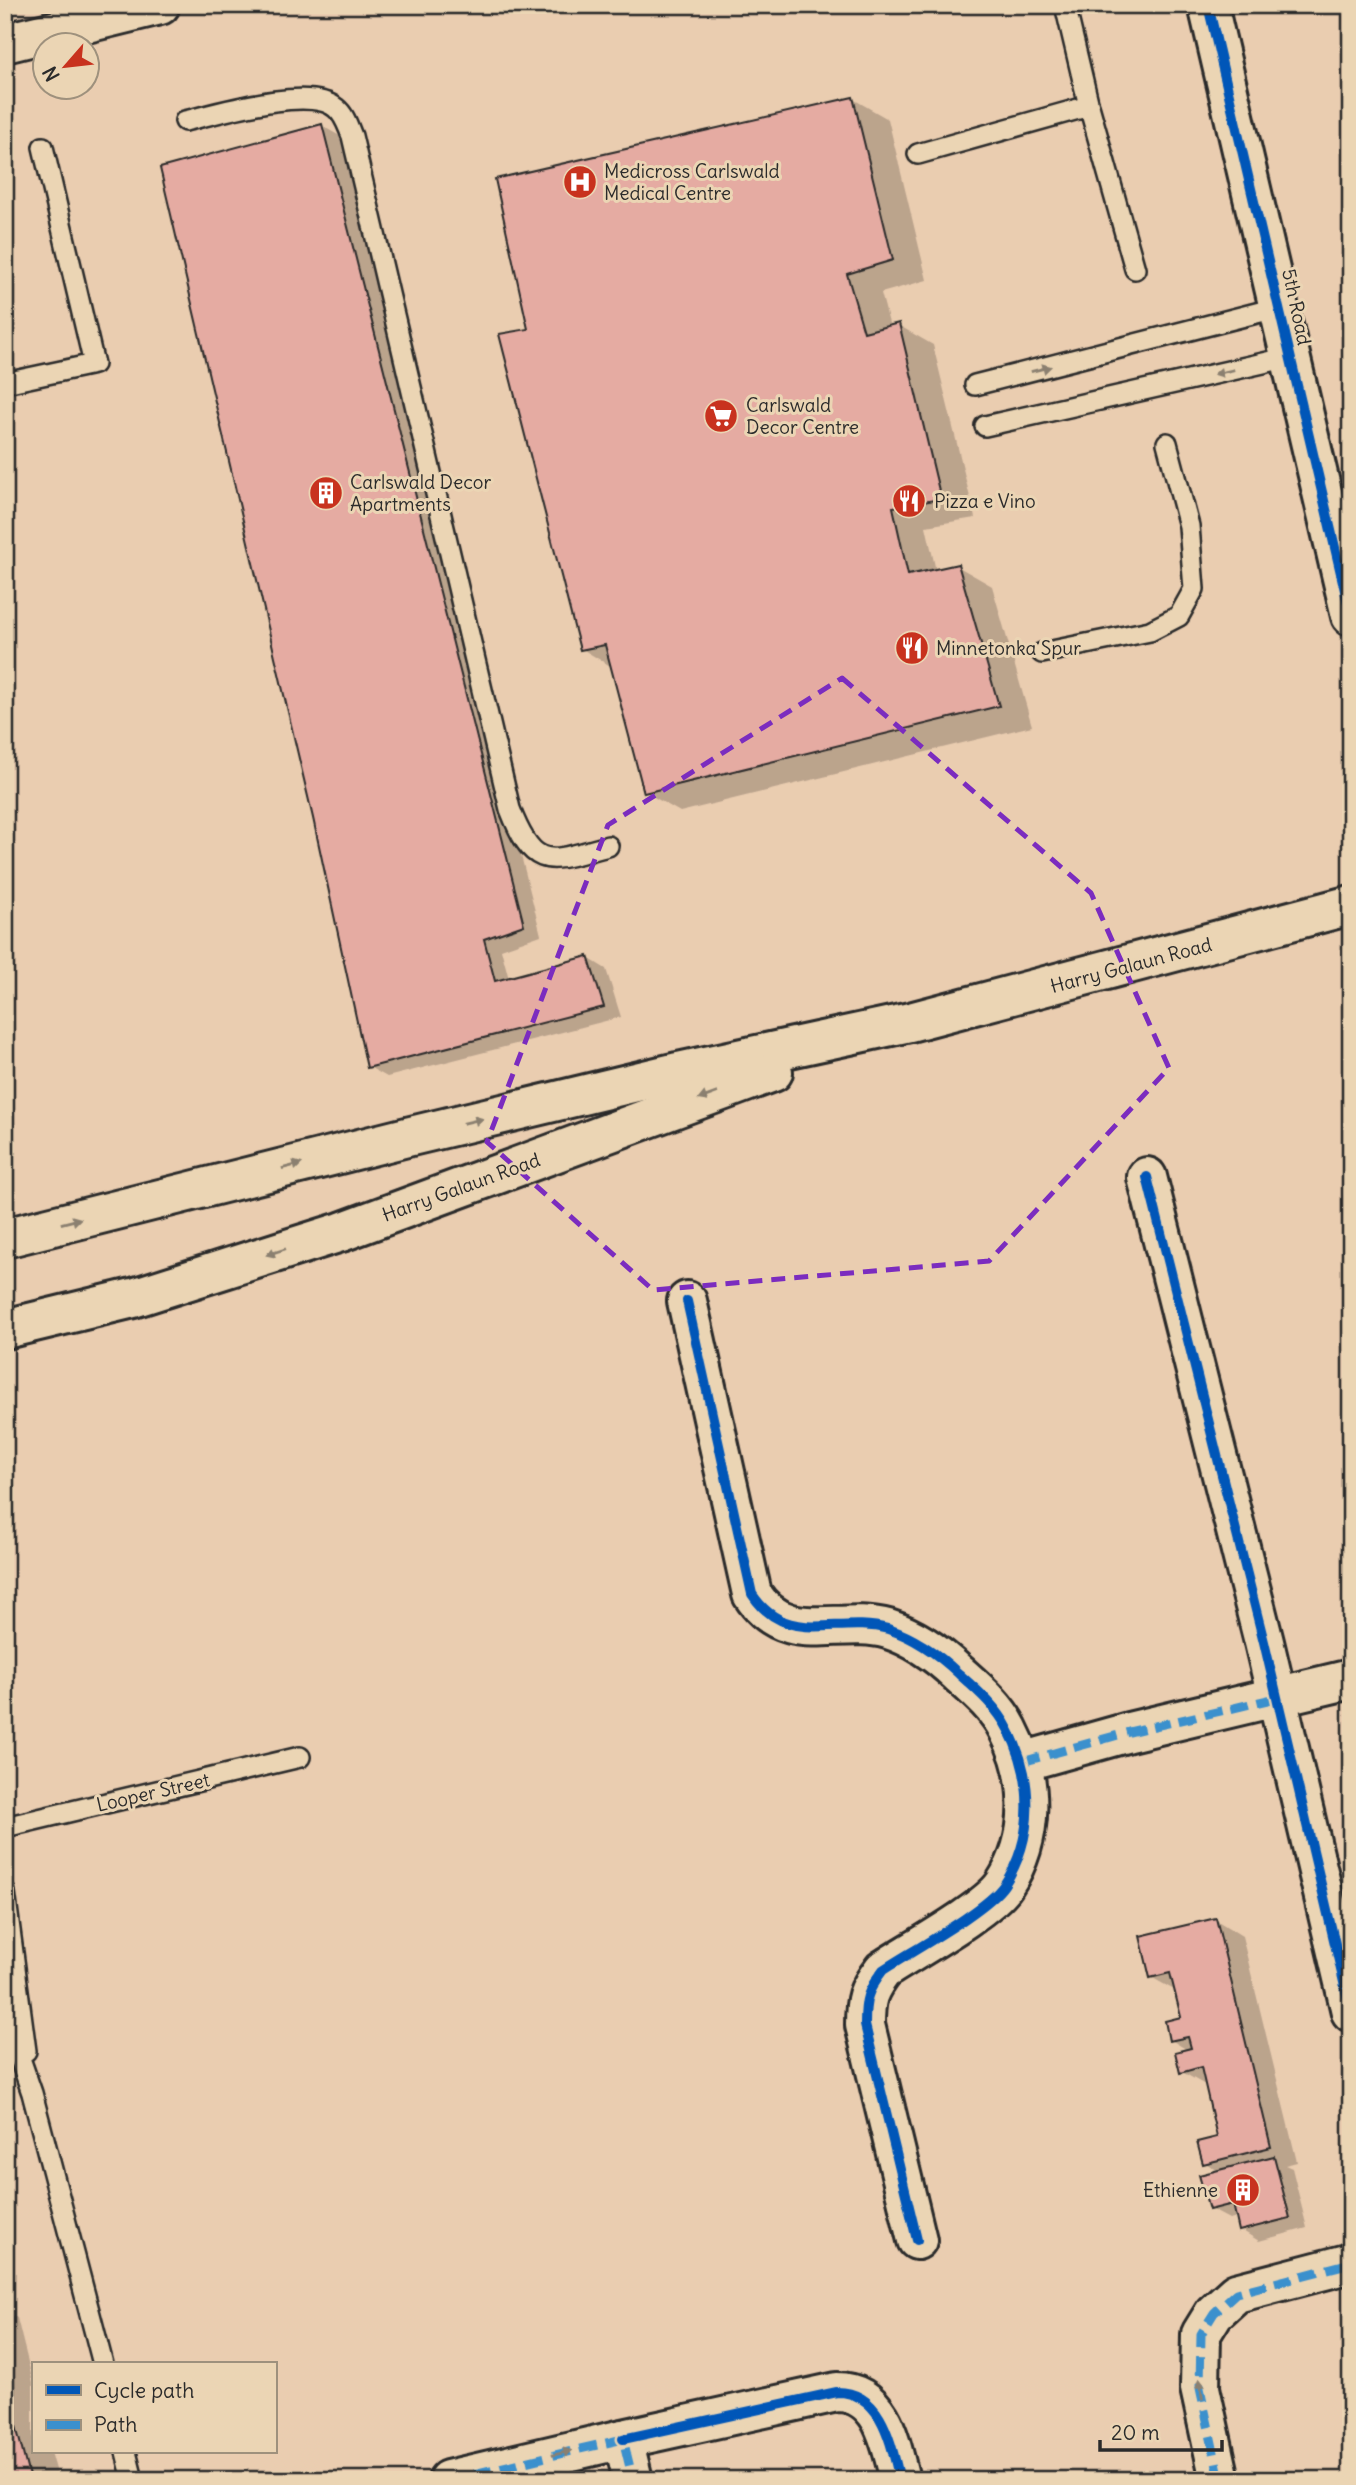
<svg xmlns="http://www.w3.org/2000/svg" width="1356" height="2485" viewBox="0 0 1356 2485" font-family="Delius,sans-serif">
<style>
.shadow{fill:#0003}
.building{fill:#e5aba2;stroke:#2b2b2b;stroke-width:2}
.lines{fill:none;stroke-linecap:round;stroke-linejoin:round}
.lane-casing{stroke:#2b2b2b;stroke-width:24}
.street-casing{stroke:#2b2b2b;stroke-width:44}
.secondary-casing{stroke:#2b2b2b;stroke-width:44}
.lane{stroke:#ebd5b4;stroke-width:19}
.street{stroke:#ebd5b4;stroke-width:38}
.secondary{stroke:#ebd5b4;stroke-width:38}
.quiet{stroke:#3b90cd;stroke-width:9;stroke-dasharray:18 9;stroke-linecap:butt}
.cycleway-casing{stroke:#ebd5b4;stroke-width:15}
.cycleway{stroke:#0057b8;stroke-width:10}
.oneway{fill:#8b8070}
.marked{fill:none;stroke:#7b2cbf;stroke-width:5;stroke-dasharray:14 9;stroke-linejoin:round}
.labels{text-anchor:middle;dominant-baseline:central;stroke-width:6;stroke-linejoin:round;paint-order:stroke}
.poi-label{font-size:19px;fill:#2b2b2b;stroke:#ebd5b4;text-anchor:start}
.street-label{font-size:19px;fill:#2b2b2b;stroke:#ebd5b4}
</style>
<rect width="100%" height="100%" fill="#eacdb0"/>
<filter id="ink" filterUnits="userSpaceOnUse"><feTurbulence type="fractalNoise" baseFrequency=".0143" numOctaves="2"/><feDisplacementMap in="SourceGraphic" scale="14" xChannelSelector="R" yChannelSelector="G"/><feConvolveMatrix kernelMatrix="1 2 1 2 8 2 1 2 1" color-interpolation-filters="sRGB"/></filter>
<g filter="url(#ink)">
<!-- shadow -->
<g class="shadow">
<path d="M853 99 888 119 927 280 881 293 890 327 898 325 933 345 975 518 926 526 936 571 957 566 992 586 1032 726 680 812 645 792 612 667 582 649 530 330Z"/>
<path d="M322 126 340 136 541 935 501 949 509 979 588 958 606 969 621 1017 387 1077 369 1067Z"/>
<path d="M1216 1920 1242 1936 1297 2162 1285 2165 1292 2168 1307 2228 1259 2241 1241 2230 1238 2217 1229 2219 1210 2209 1220 2172 1204 2162 1219 2139 1207 2086 1182 2072 1189 2051 1171 2040 1183 2018 1176 1991 1151 1977Z"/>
<path d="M5 2311 17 2318 33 2382V2452H51L59 2480H5Z"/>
</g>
<!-- building -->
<g class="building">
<path d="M853 97 893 260 847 274 864 332 899 323 941 499 893 507 908 575 958 564 999 706 644 793 605 645 580 650 499 334 528 329 495 179Z"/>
<path d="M322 124 524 925 484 939 495 981 588 956 604 1007 367 1068 313 818 160 168Z"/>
<path d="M1216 1918 1271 2147 1203 2164 1197 2142 1217 2137 1201 2067 1180 2073 1175 2052 1191 2048 1188 2037 1169 2041 1165 2021 1181 2017 1170 1973 1150 1978 1140 1936Z"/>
<path d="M1274 2156 1290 2218 1239 2231 1233 2204 1209 2210 1199 2175Z"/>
<path d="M5 2384 30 2480H5Z"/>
</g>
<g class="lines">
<!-- lane casing -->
<g class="lane-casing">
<g id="lane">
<path d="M1065 5 1089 106 1135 269"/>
<path d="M185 121C218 113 310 85 336 108 345 115 348 127 352 136L510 809C535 874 550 861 608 846"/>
<path d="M918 154 1089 106"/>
<path d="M5 383 94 364 43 147"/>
<path d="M975 385 1280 307"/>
<path d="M985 426 1290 357"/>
<path d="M1042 653 1150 631 1179 616 1194 589 1189 526 1167 443"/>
<path d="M5 1827 300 1757"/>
<path d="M5 1892 26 2051"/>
<path d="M5 2015 32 2093 103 2364"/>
<path d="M126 2452 133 2480"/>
</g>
</g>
<!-- street casing -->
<g class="street-casing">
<g id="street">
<path d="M1208 5 1351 616"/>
<path d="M1147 1177 1264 1642 1351 2012"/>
<path d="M687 1301 752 1594C787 1648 838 1615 888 1629 916 1638 938 1654 959 1674 977 1690 997 1707 1008 1729 1034 1778 1035 1838 1004 1885 987 1910 912 1951 883 1970 867 1991 865 1999 865 2025L917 2240"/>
<path d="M1022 1762 1129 1732 1351 1679"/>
<path d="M623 2439 837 2392C883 2392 891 2445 900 2480"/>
<path d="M448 2480 623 2439 633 2480"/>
<path d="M1220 2480 1200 2388 1201 2334 1214 2313 1236 2293 1351 2263"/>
</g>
</g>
<!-- secondary casing -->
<g class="secondary-casing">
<g id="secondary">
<path d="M5 43 160 5"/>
<path d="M5 1238 407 1137 678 1072 910 1022 1351 905"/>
<path d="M5 1329 133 1298 341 1232 773 1072"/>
</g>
</g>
<!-- lane -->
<use href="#lane" class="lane"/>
<!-- street -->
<use href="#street" class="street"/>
<!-- secondary -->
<use href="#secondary" class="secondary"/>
<!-- quiet -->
<g class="quiet">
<path d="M1022 1762 1129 1732 1277 1698"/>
<path d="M448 2480 623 2439 633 2480"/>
<path d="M1220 2480 1200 2388 1201 2334 1214 2313 1236 2293 1351 2263"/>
</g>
<!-- cycleway casing -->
<g class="cycleway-casing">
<g id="cycleway">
<path d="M1208 5 1351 616"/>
<path d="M1147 1177 1264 1642 1351 2012"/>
<path d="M687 1301 752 1594C787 1648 838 1615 888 1629 916 1638 938 1654 959 1674 977 1690 997 1707 1008 1729 1034 1778 1035 1838 1004 1885 987 1910 912 1951 883 1970 867 1991 865 1999 865 2025L917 2240"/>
<path d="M623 2439 837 2392C883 2392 891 2445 900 2480"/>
</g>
</g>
<!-- cycleway -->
<use href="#cycleway" class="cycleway"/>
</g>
<!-- one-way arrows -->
<defs><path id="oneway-solid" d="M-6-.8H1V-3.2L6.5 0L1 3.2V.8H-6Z" transform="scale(1.75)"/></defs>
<g class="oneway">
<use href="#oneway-solid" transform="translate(1041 369) rotate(-14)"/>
<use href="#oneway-solid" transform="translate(1224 372) rotate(167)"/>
<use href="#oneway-solid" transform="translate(708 1096) rotate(160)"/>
<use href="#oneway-solid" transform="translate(473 1121) rotate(-13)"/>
<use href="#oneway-solid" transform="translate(292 1166) rotate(-14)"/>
<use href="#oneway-solid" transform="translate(71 1221) rotate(-14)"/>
<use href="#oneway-solid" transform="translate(276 1252) rotate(162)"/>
<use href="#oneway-solid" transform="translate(1201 2389) rotate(-98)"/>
<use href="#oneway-solid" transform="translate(562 2453) rotate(-13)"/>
</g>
</g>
<!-- marked area -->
<path class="marked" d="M842 678 1091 893 1169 1068 989 1261 653 1290 487 1142 608 825Z"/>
<!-- icons -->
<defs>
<g id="hospital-disc" transform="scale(1.75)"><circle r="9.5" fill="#c8321e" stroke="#ebd5b4"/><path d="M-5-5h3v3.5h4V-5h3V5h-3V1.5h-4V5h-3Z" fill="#fff"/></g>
<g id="supermarket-disc" transform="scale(1.75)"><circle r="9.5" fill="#c8321e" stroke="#ebd5b4"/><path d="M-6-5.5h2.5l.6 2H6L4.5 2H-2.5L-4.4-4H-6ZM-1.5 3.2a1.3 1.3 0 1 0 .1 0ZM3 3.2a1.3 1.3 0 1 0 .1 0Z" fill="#fff"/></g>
<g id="building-disc" transform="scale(1.75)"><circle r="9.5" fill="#c8321e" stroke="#ebd5b4"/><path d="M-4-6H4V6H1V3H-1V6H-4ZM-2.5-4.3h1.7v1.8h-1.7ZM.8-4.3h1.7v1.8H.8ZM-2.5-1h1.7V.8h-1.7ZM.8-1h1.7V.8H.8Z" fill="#fff"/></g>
<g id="restaurant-disc" transform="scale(1.75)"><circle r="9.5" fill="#c8321e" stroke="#ebd5b4"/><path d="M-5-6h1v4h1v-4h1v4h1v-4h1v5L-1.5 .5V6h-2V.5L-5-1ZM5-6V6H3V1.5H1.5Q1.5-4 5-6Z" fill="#fff"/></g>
</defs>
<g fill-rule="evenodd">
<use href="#hospital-disc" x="580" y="182"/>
<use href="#supermarket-disc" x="721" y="416"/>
<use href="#building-disc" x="326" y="493"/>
<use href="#restaurant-disc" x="909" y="501"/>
<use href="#restaurant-disc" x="912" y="648"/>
<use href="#building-disc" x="1243" y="2190"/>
</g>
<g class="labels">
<!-- poi labels -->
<g class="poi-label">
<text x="604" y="171">Medicross Carlswald<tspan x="604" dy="22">Medical Centre</tspan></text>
<text x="746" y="405">Carlswald<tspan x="746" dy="22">Decor Centre</tspan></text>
<text x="350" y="482">Carlswald Decor<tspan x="350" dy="22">Apartments</tspan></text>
<text x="934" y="501">Pizza e Vino</text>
<text x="936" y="648">Minnetonka Spur</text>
<text x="1218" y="2190" text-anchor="end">Ethienne</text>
</g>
<!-- street labels -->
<g class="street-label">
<text transform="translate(1297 307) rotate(78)">5th Road</text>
<text transform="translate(1131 965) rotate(-15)">Harry Galaun Road</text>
<text transform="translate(461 1187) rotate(-20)">Harry Galaun Road</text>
<text transform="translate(153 1792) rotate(-13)">Looper Street</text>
</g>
</g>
<!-- margin -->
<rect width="1356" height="2485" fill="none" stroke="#ebd5b4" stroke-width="28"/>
<rect x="14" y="14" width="1328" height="2457" fill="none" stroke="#2b2b2b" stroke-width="2.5" filter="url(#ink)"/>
<!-- legend -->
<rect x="32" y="2362" width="245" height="91" fill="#ebd5b4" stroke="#9e917d" stroke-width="2"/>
<rect x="46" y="2385" width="35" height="10" fill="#0057b8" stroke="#9e917d" stroke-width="2"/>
<text x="94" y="2398" font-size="21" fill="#2b2b2b">Cycle path</text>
<rect x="46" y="2420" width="35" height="10" fill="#3b90cd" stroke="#9e917d" stroke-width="2"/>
<text x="94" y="2432" font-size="21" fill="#2b2b2b">Path</text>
<!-- north arrow -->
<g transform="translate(66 66) rotate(242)"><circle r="33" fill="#ebd5b4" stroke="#9e917d" stroke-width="2"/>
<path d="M0-5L12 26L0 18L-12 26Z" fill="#c8321e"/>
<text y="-10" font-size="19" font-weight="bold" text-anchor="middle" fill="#2b2b2b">N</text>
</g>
<!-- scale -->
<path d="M1100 2440v10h122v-10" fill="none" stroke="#2b2b2b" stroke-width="3.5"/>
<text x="1111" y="2440" font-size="21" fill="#2b2b2b" stroke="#ebd5b4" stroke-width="5" paint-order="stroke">20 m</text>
</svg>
